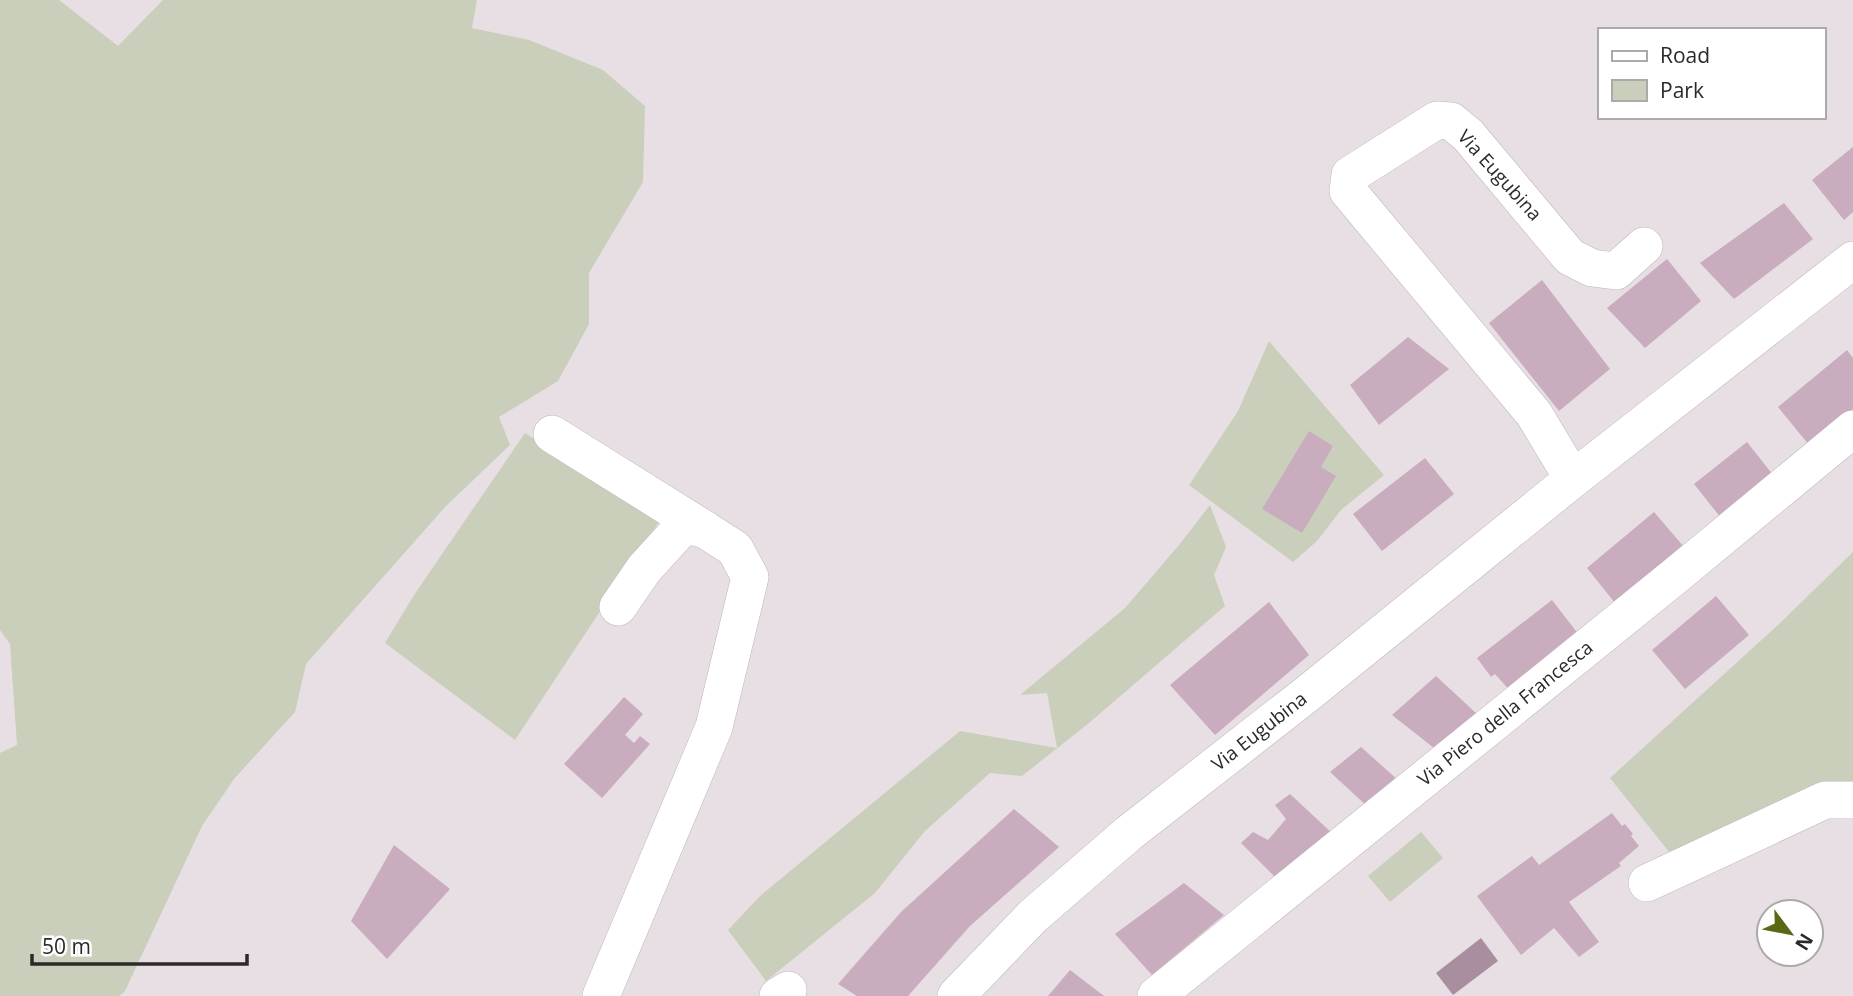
<svg xmlns="http://www.w3.org/2000/svg" width="1853" height="996" viewBox="0 0 1853 996" font-family="'Open Sans',sans-serif">
<style>
.green{fill:#c9cfba}
.water{fill:#a98e9f}
.building{fill:#c9acbe}
.lines{fill:none;stroke-linecap:round;stroke-linejoin:round}
.minor-casing{stroke:#beb6bb;stroke-width:38}
.minor{stroke:#fff;stroke-width:37}
.labels{text-anchor:middle;dominant-baseline:central;stroke-width:6;stroke-linejoin:round;paint-order:stroke}
.street-label{font-size:19px;fill:#2c292b;stroke:#fff}
</style>
<rect width="100%" height="100%" fill="#e8dfe4"/>
<!-- green -->
<g class="green">
<path d="M0 0H59L118 46 163 0H477L472 28 529 40 603 70 645 106 643 182 589 273V324L558 381 499 417 510 445 446 506 306 664 295 712 234 779 202 826 125 991 119 996H0V753L17 745 10 644 0 630Z"/>
<path d="M1269 341 1384 475 1341 510 1317 541 1293 562 1189 485 1238 411Z"/>
<path d="M525 433 661 519 515 740 385 643 414 595Z"/>
<path d="M1210 505 1226 547 1214 575 1225 606 1089 723 1022 776 990 773 925 831 875 893 766 981 728 930 760 896 960 731 1057 748 1047 693 1020 695 1125 608 1179 545Z"/>
<path d="M1853 552V788L1670 853 1610 778 1779 624Z"/>
<path d="M1421 832 1443 858 1390 902 1368 876Z"/>
</g>
<!-- water -->
<path class="water" d="M1481 938 1498 961 1453 995 1436 973Z"/>
<!-- building -->
<g class="building">
<path d="M1853 147V212L1844 220 1812 180Z"/>
<path d="M1784 203 1813 239 1734 299 1700 263Z"/>
<path d="M1667 259 1701 301 1645 348 1607 308Z"/>
<path d="M1542 280 1610 369 1559 411 1489 323Z"/>
<path d="M1408 337 1449 369 1379 425 1350 385Z"/>
<path d="M1847 350 1853 358V409L1809 445 1778 407Z"/>
<path d="M1309 431 1333 446 1321 467 1336 476 1302 533 1262 509Z"/>
<path d="M1747 442 1777 480 1725 523 1694 484Z"/>
<path d="M1425 458 1454 494 1382 551 1353 514Z"/>
<path d="M1654 512 1684 547 1615 603 1587 568Z"/>
<path d="M1716 596 1749 635 1685 689 1652 650Z"/>
<path d="M1552 600 1579 635 1512 693 1495 674 1491 677 1477 658Z"/>
<path d="M1269 602 1309 655 1215 735 1170 685Z"/>
<path d="M1436 676 1477 714 1434 748 1392 715Z"/>
<path d="M624 697 643 714 625 735 634 743 640 736 650 744 602 798 564 764Z"/>
<path d="M1361 747 1399 781 1368 807 1330 772Z"/>
<path d="M1290 794 1333 834 1279 881 1241 843 1253 832 1268 840 1286 819 1275 805Z"/>
<path d="M1014 809 1059 847 970 926 908 996H857L838 984 901 912Z"/>
<path d="M1612 813 1622 826 1625 824 1633 834 1631 836 1639 846 1619 863 1621 866 1569 902 1599 942 1579 957 1554 928 1521 955 1477 896 1532 856 1539 865Z"/>
<path d="M394 845 450 889 387 959 351 921Z"/>
<path d="M1184 883 1224 915 1152 975 1115 934Z"/>
<path d="M1070 970 1104 996H1048Z"/>
</g>
<g class="lines">
<!-- minor casing -->
<g class="minor-casing">
<g id="minor">
<path d="M552 434 704 529"/>
<path d="M1573 479 1534 414 1348 191 1350 175 1437 120 1451 121 1468 135 1570 257 1592 268 1616 271 1644 246"/>
<path d="M1647 883 1825 800H1853"/>
<path d="M601 996 714 727 750 577 735 549 704 529 684 525 644 569 618 607"/>
<path d="M778 996 788 990"/>
<path d="M956 996 1033 916 1129 833 1307 694 1573 479 1853 260"/>
<path d="M1156 996 1675 576 1853 429"/>
</g>
</g>
<!-- minor -->
<use href="#minor" class="minor"/>
</g>
<g class="labels">
<!-- street labels -->
<g class="street-label">
<text transform="translate(1500 175) rotate(48)">Via Eugubina</text>
<text transform="translate(1505 713) rotate(-39)">Via Piero della Francesca</text>
<text transform="translate(1259 731) rotate(-38)">Via Eugubina</text>
</g>
</g>
<!-- legend -->
<rect x="1598" y="28" width="228" height="91" fill="#ffffff" stroke="#aba9aa" stroke-width="2"/>
<rect x="1612" y="51" width="35" height="10" fill="#ffffff" stroke="#aba9aa" stroke-width="2"/>
<text x="1660" y="63" font-size="21" fill="#2c292b">Road</text>
<rect x="1612" y="80" width="35" height="21" fill="#c9cfba" stroke="#aba9aa" stroke-width="2"/>
<text x="1660" y="98" font-size="21" fill="#2c292b">Park</text>
<!-- north arrow -->
<g transform="translate(1790 933) rotate(122)"><circle r="33" fill="#ffffff" stroke="#aba9aa" stroke-width="2"/>
<path d="M0-5L12 26L0 18L-12 26Z" fill="#596914"/>
<text y="-10" font-size="19" font-weight="bold" text-anchor="middle" fill="#2c292b">N</text>
</g>
<!-- scale -->
<path d="M32 954v10h215v-10" fill="none" stroke="#2c292b" stroke-width="3.5"/>
<text x="42" y="954" font-size="21" fill="#2c292b" stroke="#ffffff" stroke-width="5" paint-order="stroke">50 m</text>
</svg>
